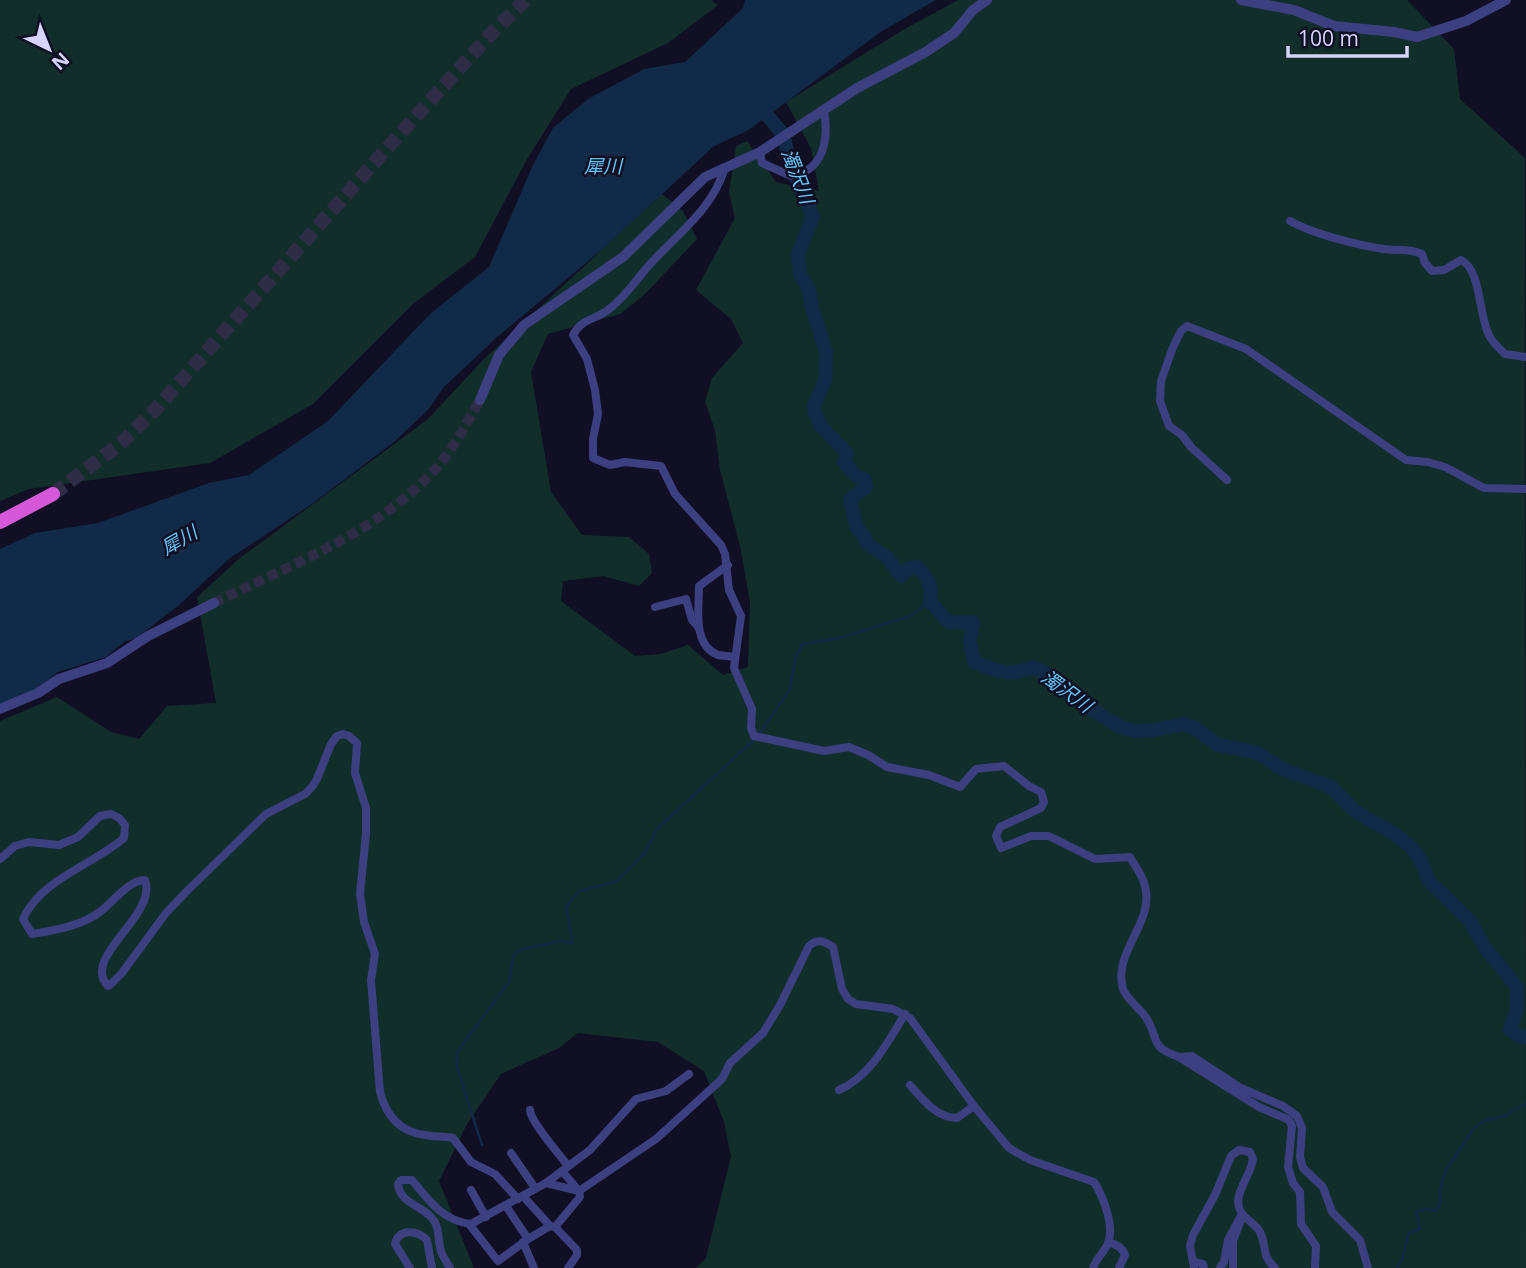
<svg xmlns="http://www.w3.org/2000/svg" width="1526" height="1268" viewBox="0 0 1526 1268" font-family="'Open Sans','Noto Sans JP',sans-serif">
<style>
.green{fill:#122e2a}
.water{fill:#102a47}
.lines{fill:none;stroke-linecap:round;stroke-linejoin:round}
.stream{stroke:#102a47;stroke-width:2.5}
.river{stroke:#102a47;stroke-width:14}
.tertiary-tunnel{stroke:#2e2d45;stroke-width:10;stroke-dasharray:10 5;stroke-linecap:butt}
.trunk-tunnel{stroke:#2e2d45;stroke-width:14;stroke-dasharray:14 7;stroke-linecap:butt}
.minor{stroke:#3c4081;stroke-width:8}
.tertiary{stroke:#3c4081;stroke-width:10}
.trunk{stroke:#d458d7;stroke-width:14}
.labels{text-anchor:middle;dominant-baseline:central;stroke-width:5;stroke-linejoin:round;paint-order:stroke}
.water-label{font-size:19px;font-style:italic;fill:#65c5fa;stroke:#110f24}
</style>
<rect width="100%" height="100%" fill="#110f24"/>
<!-- green -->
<g class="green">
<path d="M0 0H711L718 5 668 43 571 89 526 161 475 257 414 303 313 404 210 463 29 489 0 501Z"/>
<path d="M958 0H1407L1454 49 1460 99 1525 158 1526 1268H696L706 1258 731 1156 724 1122 704 1071 658 1042 578 1033 559 1048 501 1074 467 1124 439 1181 474 1268H0V721L57 697 111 732 139 739 167 706 216 703 197 597 240 558 428 419 483 360 662 194 683 211 697 239 644 295 620 314 548 334 531 372 551 492 582 535 629 537 649 554 652 573 639 586 603 576 563 581 561 601 635 656 661 654 688 645 723 675 748 667 750 602 740 546 720 470 715 430 705 402 712 378 743 343 731 319 696 290 735 218 729 192 736 146 747 141 776 182 819 191 811 148 786 102 903 30Z"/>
</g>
<!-- water -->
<path class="water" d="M745 0H936L882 31 747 131 714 146 604 248 496 338 444 387 428 410 394 442 312 504 230 558 179 605 135 639 125 641 106 657 58 672 34 691 0 704V549L35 533 98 523 209 483 249 475 328 421 431 313 489 267 533 165 553 128 588 99 644 69 685 62 743 8Z"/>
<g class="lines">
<!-- stream -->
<g class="stream">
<path d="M759 734 789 691 796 657 802 644 839 638 911 616 930 601"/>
<path d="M482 1145 457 1067V1052L509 982 513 957 519 950 561 941 573 943 566 907 579 891 617 881 646 852 656 830 755 739"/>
<path d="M1397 1268 1402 1260 1409 1233 1420 1229 1416 1212 1425 1209 1436 1211 1440 1204V1190L1445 1172 1474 1128 1486 1120 1505 1116 1526 1103"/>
</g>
<!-- river -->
<path class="river" d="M756 102 783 134 790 163 813 217 798 254 800 275 809 289 812 308 826 352 825 380 814 405 815 413 820 425 847 453 844 462 855 475 865 480 866 487 850 499 856 527 864 536 867 544 887 557 901 576 909 568 917 567C928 577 933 587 930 601L948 622H973L970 642 974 662C995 671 1012 677 1033 667L1057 679 1073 698 1122 728 1136 731 1155 730 1183 724 1195 728 1218 745 1255 752 1285 770 1331 787 1355 811 1396 835 1412 848 1421 861 1429 881 1470 921 1486 949 1517 987V1009L1510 1030 1521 1037H1526"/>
<!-- tertiary-tunnel -->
<path class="tertiary-tunnel" d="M214 603C286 567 367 537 426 479 449 457 464 428 480 400"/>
<!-- trunk-tunnel -->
<path class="trunk-tunnel" d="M53 494 121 443 155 410 397 137 489 36 525 0"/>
<!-- minor -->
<g class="minor">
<path d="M760 152 762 163 791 176C824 171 829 139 824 111"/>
<path d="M725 168C712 209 680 232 652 262 637 278 626 297 608 310 595 320 581 319 573 335L587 359 595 390 598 414 593 439V458L610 465 625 462 661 466 675 494 721 545 725 554 729 590 741 616 734 668 752 709 751 728 754 736 824 751 849 747 868 755 887 767 929 775 960 787 976 769 1004 766 1029 786 1041 792 1044 802 1041 808 1000 827 996 836 1001 848 1031 836H1049L1095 859 1130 857C1135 866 1143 876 1145 886 1155 923 1112 952 1123 989 1127 1000 1141 1009 1147 1019 1160 1040 1148 1046 1179 1057L1259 1107 1289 1120 1292 1126 1288 1167 1293 1183 1300 1192 1301 1224 1316 1246 1315 1268"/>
<path d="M1290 221C1313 234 1357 245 1384 249 1398 251 1409 248 1422 254L1425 263 1432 271 1444 270 1461 260C1482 270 1478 317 1490 337 1494 344 1500 349 1505 354L1526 357"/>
<path d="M1227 480 1191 447 1182 435 1169 426 1160 401 1161 381 1173 347 1181 331 1187 326 1246 349 1406 460 1428 462 1445 467 1484 488 1526 489"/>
<path d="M728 565 699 586C699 608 692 645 718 655 723 656 730 656 735 657"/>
<path d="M655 607 686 599 692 620 698 627"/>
<path d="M0 859 15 846 29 842 59 845 78 837 100 816 111 814 119 818 125 825 124 838C93 865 41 879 23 919L32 934C55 930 82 926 101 911 113 902 129 880 145 880 158 916 80 957 108 986L110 985 122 973 166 913 187 891 266 814 305 794 312 787 317 779 331 744 337 736 343 734 349 736 357 743 355 773 366 808V834L360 894 364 922 375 954 371 980 380 1092C386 1115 399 1132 425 1135 435 1137 444 1136 453 1138L471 1162 495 1174 518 1199"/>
<path d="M1179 1057 1192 1056 1241 1088 1283 1106 1297 1116 1302 1128 1300 1157 1303 1168 1323 1187 1332 1212 1360 1240 1368 1268"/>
<path d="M910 1085C922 1099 937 1118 957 1118L974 1106"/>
<path d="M839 1090C870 1077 888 1042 905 1014"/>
<path d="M530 1110C530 1121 560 1155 568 1166"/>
<path d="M511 1153 535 1188"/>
<path d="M546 1183 590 1150 636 1099 666 1091 689 1074"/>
<path d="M471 1190 486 1217"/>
<path d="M523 1196 550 1226 555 1227 580 1197 579 1191 562 1171"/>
<path d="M506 1206 528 1239"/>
<path d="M469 1224 498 1261 528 1239 550 1226"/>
<path d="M555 1227 577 1250V1255L568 1268"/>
<path d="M523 1242 534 1268"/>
<path d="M1109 1242C1117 1245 1122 1247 1125 1255L1119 1268"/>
<path d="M1194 1262 1203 1264 1204 1268"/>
<path d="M410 1268 395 1244C399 1228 417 1230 427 1240L432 1268"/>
<path d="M450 1268C447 1263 444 1258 442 1254 437 1242 441 1227 431 1217 420 1205 400 1203 398 1184L401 1180H412C429 1201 443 1221 471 1224L546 1183 579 1191 656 1139 722 1079 730 1063 763 1033 780 1005 809 946C817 938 824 941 833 947L842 989 848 999 856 1004 893 1009 910 1018 974 1106 1009 1148 1030 1160 1094 1182C1103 1196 1115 1227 1108 1243 1105 1252 1096 1258 1093 1268"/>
<path d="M1194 1268 1190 1246 1193 1235 1215 1195 1231 1156 1239 1150 1250 1152 1253 1159C1251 1176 1231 1196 1241 1212 1246 1220 1256 1224 1260 1232 1268 1248 1260 1254 1275 1268"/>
<path d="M1220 1268 1224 1262 1228 1240 1242 1214"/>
<path d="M1233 1268V1241L1241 1220"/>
</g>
<!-- tertiary -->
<g class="tertiary">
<path d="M1241 0 1294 10 1334 26 1394 32 1417 37 1466 21 1506 0"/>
<path d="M480 400 499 355 524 325 623 257 705 177 760 152 857 88 924 53 954 33 973 10 987 0"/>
<path d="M0 709 38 693 59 679 107 663 148 636 214 603"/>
</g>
<!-- trunk -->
<path class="trunk" d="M0 522 53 494"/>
</g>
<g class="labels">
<!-- water labels -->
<g class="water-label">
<text x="603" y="166">犀川</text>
<text transform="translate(798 176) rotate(69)">濁沢川</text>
<text transform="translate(179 540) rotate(-30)">犀川</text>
<text transform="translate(1067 691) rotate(36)">濁沢川</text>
</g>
</g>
<!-- north arrow -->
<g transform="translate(49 49) rotate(137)" stroke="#110f24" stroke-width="5" paint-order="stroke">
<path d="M0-5L12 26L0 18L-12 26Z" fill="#d4d4fe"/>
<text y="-10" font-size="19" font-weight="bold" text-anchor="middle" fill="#d4d4fe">N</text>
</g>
<!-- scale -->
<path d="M1288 46v10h119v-10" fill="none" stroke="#d4d4fe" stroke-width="3.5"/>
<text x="1298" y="46" font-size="21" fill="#d4d4fe" stroke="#110f24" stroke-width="5" paint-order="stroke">100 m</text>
</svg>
